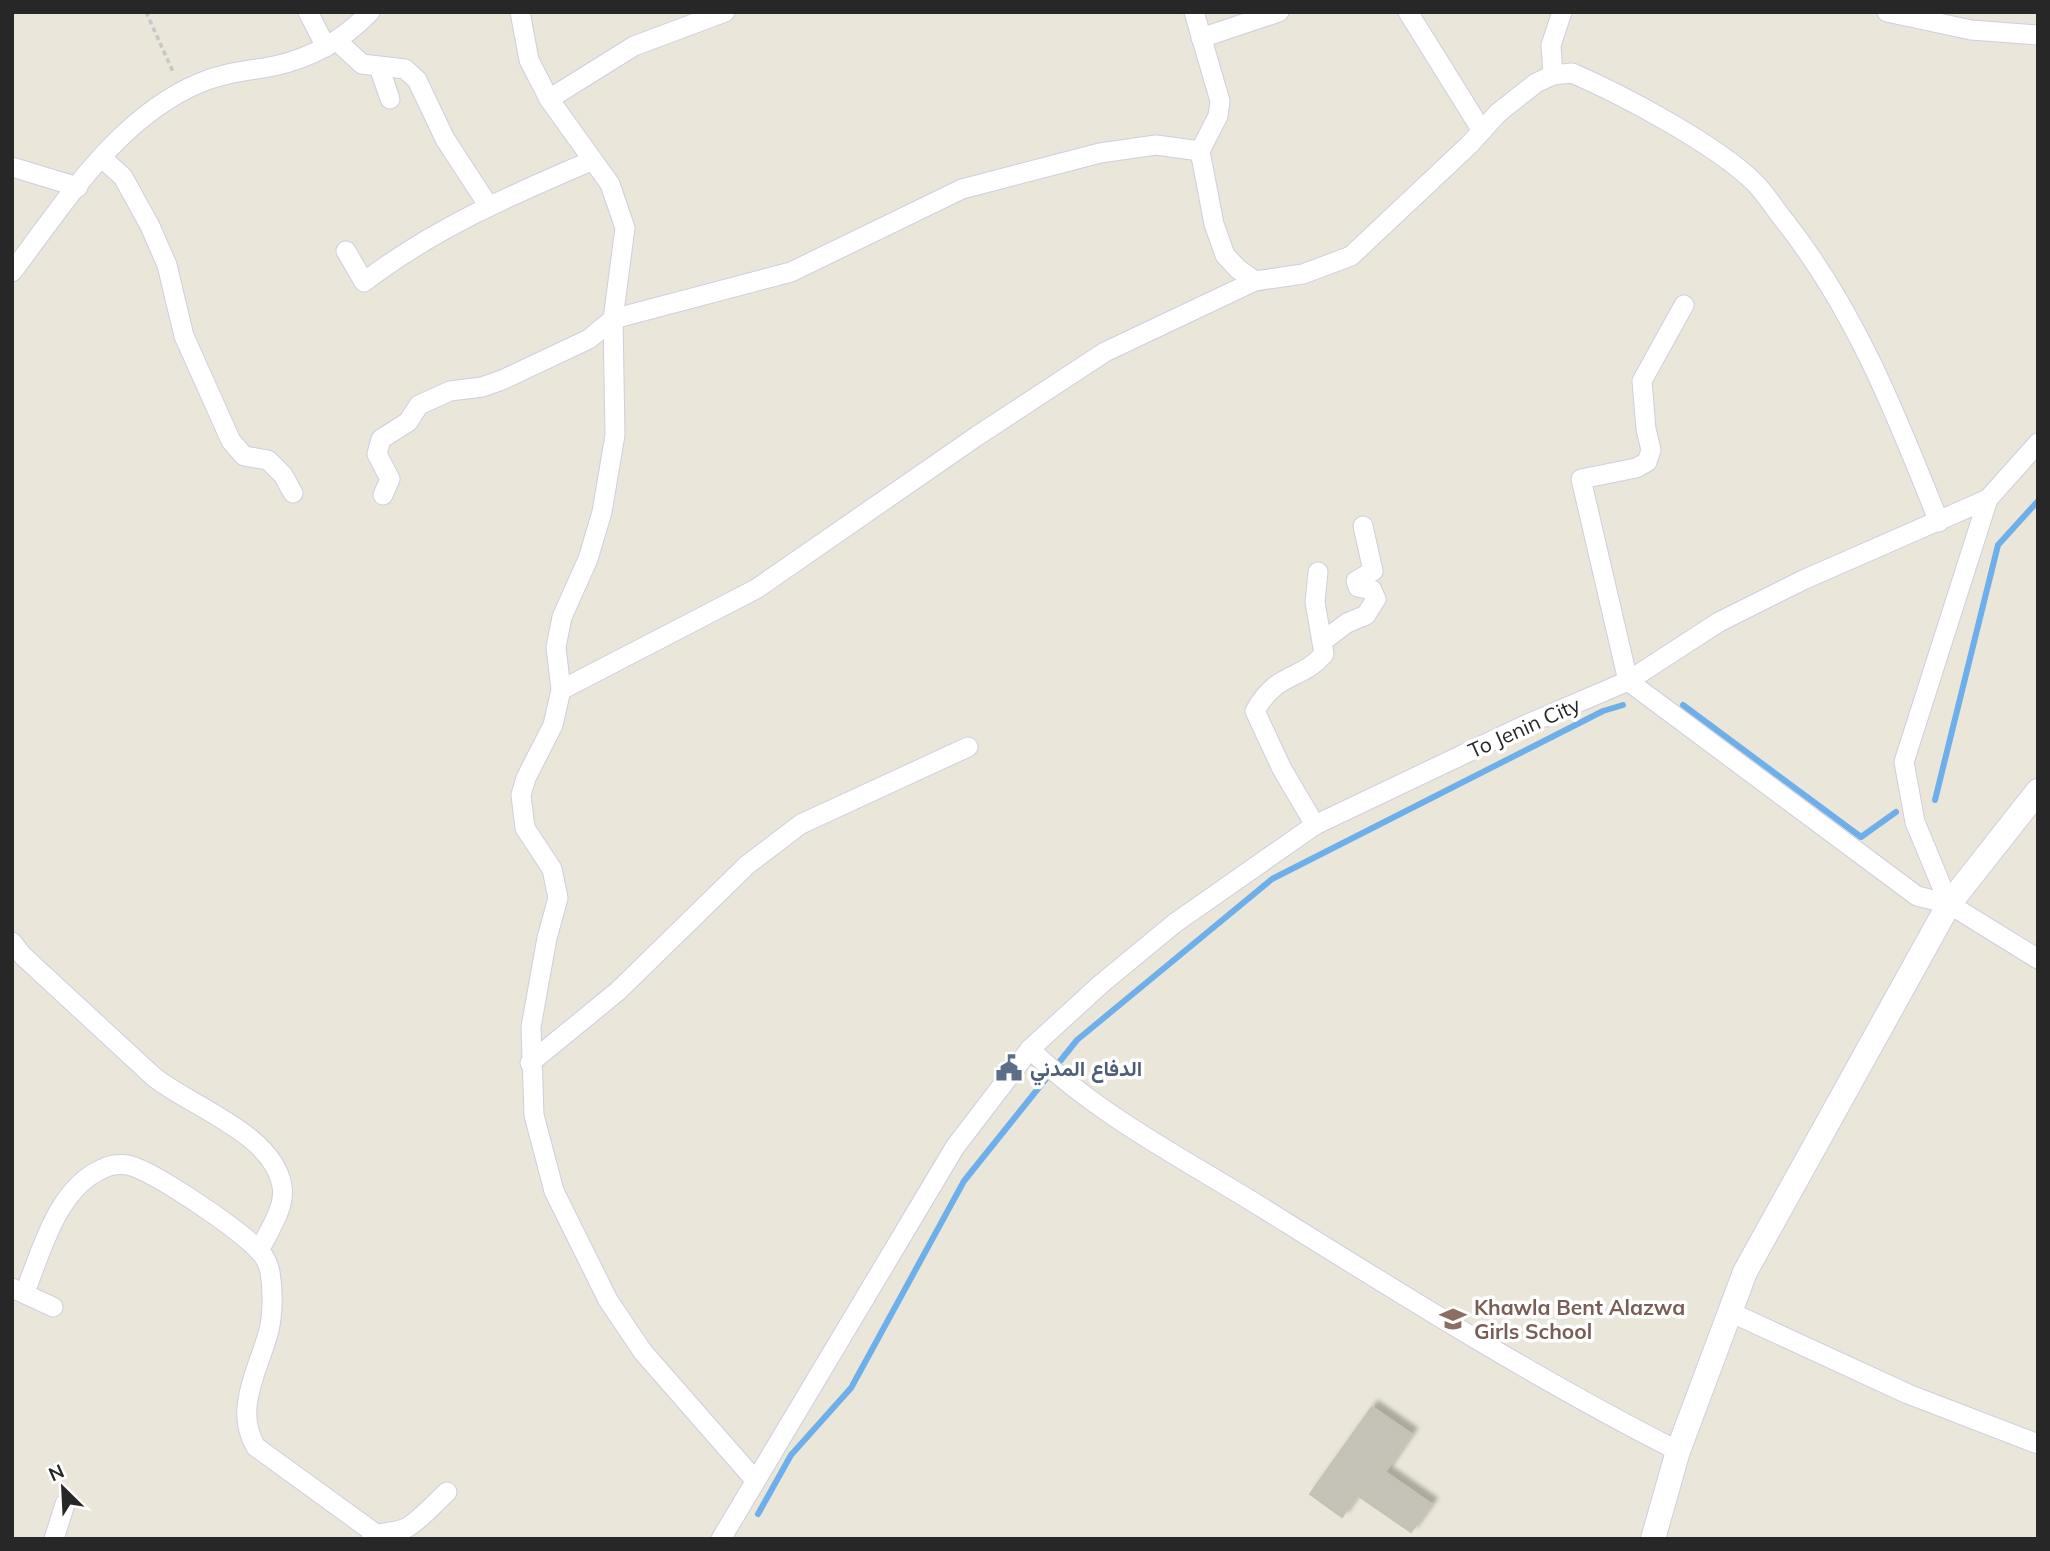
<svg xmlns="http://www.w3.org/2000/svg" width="2050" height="1551" viewBox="0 0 2050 1551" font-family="Mulish,Vazirmatn,sans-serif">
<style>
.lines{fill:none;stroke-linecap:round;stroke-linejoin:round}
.stream{stroke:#6cafeb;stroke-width:6}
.building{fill:#c5c2b8;stroke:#c5c2b3;stroke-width:2;filter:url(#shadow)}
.minor-casing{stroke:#cecee0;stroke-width:21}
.tertiary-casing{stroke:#cecee0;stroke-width:26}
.path{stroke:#c7c7c7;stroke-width:3.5;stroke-dasharray:5 3.5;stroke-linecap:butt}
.minor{stroke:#fff;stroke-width:19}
.tertiary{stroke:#fff;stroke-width:24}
.labels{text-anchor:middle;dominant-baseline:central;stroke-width:7;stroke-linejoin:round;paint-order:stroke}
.street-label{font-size:21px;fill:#272727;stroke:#fff}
.service-label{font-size:21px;font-weight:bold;fill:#4e5e75;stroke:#fff;text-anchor:start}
.education-label{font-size:21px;font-weight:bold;fill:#785e54;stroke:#fff;text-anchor:start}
</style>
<defs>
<filter id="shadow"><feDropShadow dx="6" dy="-6" stdDeviation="2" flood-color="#0004"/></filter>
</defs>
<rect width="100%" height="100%" fill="#eae6d9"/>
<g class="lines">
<!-- stream -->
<g class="stream">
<path d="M1683 705 1861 837 1896 812"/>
<path d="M1935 800 1998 545 2038 501"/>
<path d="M758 1514 791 1455 851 1388 964 1181 1077 1040 1272 879 1603 711 1623 705"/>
</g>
</g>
<!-- building -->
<path class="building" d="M1372 1407 1411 1434 1385 1472 1431 1504 1411 1532 1357 1495 1342 1517 1310 1494Z"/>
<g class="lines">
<!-- minor casing -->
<g class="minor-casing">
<g id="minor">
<path d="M308 12 326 47"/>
<path d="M520 12 529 60 549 99 610 184 625 228 613 319 615 435 602 512 588 559 562 617 556 647 561 690 553 725 526 778 521 795 525 828 552 869 558 898 547 938 531 1027 534 1115 554 1191 608 1300 643 1352 755 1480"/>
<path d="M1194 12 1220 101 1218 116 1200 151 1214 224 1225 255 1238 269 1255 281"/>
<path d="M1408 12 1482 131"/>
<path d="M1887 12 1971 30 2038 35"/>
<path d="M1201 38 1279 12"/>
<path d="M337 41 362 64 405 69 417 80 445 139 488 205"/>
<path d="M379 67 390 99"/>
<path d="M1553 75 1551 45 1562 12"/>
<path d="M549 99 634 46 725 12"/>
<path d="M102 158 123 177 150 226 167 265 184 336 231 441 244 456 268 460 283 475 293 493"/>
<path d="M12 167 78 187"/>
<path d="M346 251 364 282C433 229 511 195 591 161"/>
<path d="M12 272C65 203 118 116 202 82 226 72 249 71 274 66 312 58 344 39 370 12"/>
<path d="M1684 305 1642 381 1646 429 1651 450 1647 462 1636 468 1581 479 1628 681 1917 896 1949 904"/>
<path d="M383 495 390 479 377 454 381 439 408 422 419 405 450 391 482 387 502 380 589 339 613 319 791 272 962 189 1100 153 1156 145 1200 151"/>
<path d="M1988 499 1904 762 1915 822 1949 904 2038 959"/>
<path d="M1323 641 1347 623 1366 615 1376 599 1372 590 1358 587 1356 581 1373 571 1363 526"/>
<path d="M561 690 756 589 977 436 1105 352 1255 281 1303 274 1351 256 1469 145 1498 113 1536 83 1553 75 1572 73C1623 95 1715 144 1754 182 1767 195 1776 211 1787 224 1857 314 1897 417 1939 522"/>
<path d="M1315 825 1282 769 1255 711C1277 671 1301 681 1324 654L1315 602 1318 572"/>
<path d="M12 942 23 956 154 1077C190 1106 274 1134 282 1186 286 1207 268 1232 259 1251"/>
<path d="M1030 1049C1097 1115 1186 1160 1266 1210 1401 1294 1536 1379 1678 1451"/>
<path d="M530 1063 618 991 747 865 801 824 968 747"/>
<path d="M12 1288 53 1307"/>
<path d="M25 1292C42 1250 57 1189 102 1169 110 1165 120 1164 128 1165 154 1171 244 1232 261 1253 265 1257 269 1266 270 1272 273 1289 273 1313 269 1330 259 1369 233 1409 256 1447L376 1534"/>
<path d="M1730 1312 1908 1394 2038 1444"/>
<path d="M54 1539 65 1504"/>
<path d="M371 1539C381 1530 396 1534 408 1527 422 1518 435 1503 447 1492"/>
<path d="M721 1539 955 1147 1030 1049 1101 984 1175 923 1315 825 1523 726 1628 681 1719 622 1803 580 1988 499 2038 443"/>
</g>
</g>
<!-- tertiary casing -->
<g class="tertiary-casing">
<path id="tertiary" d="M1653 1539 1678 1451 1745 1272 1949 904 2038 791"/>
</g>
<!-- path -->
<path class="path" d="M146 12 174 74"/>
<!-- minor -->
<use href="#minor" class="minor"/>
<!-- tertiary -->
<use href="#tertiary" class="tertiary"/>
</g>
<!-- icons -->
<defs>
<g id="civic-bare" transform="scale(2.1)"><path d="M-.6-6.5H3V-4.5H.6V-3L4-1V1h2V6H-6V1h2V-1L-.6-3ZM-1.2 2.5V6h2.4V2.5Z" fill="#5c6f8a" stroke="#fff" stroke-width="2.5" paint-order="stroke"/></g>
<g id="school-bare" transform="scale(2.1)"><path d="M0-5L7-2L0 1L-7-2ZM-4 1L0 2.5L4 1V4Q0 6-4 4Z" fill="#8d6e63" stroke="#fff" stroke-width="2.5" paint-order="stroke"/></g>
</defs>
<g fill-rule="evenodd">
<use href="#civic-bare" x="1009" y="1068"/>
<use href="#school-bare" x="1453" y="1319"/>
</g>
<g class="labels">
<!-- street labels -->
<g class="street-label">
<text transform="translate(1524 727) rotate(-24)">To Jenin City</text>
</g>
<!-- service labels -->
<g class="service-label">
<text x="1030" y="1068">الدفاع المدني</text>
</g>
<!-- education labels -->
<g class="education-label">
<text x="1474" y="1307">Khawla Bent Alazwa<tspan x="1474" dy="24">Girls School</tspan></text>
</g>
</g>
<!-- border -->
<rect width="2050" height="1551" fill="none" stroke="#272727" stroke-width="28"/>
<!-- north arrow -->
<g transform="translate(63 1488) rotate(336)" stroke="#ffffff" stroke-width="5" paint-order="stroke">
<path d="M0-5L12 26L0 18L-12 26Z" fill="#272727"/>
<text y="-10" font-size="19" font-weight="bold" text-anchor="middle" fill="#272727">N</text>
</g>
</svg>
